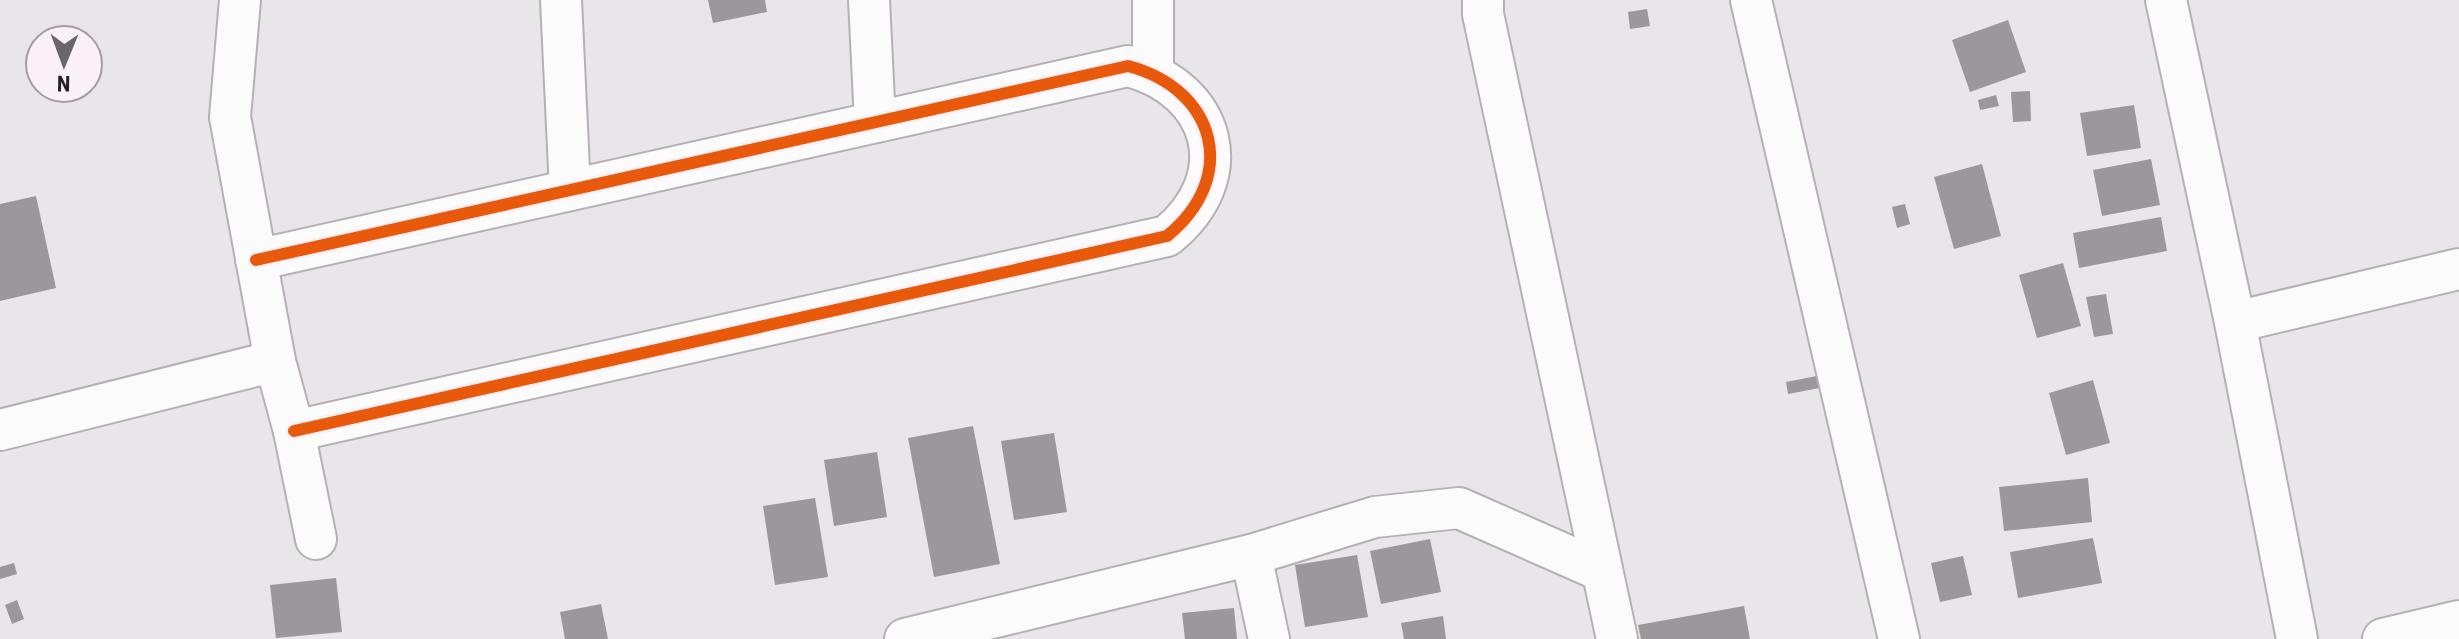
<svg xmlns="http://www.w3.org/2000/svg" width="2459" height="639" viewBox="0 0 2459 639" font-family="'Roboto Condensed',sans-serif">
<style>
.building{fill:#9b979b}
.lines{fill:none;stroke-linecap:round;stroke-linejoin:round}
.minor-casing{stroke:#b4b1b4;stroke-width:44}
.minor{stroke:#fcfbfc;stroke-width:40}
.cycleway-casing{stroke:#f9f0f8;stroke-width:17}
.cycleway{stroke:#e8590c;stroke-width:12}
</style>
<rect width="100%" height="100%" fill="#eae5ea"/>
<!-- building -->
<g class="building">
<path d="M708 0H765L767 12 713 23Z"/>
<path d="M1647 9 1650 26 1630 29 1628 12Z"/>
<path d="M2008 20 2026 72 1970 92 1952 40Z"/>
<path d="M2030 91 2031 121 2013 122 2011 92Z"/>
<path d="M1996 95 1999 106 1980 110 1978 100Z"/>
<path d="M2134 105 2141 148 2087 156 2080 113Z"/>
<path d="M2151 159 2160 205 2102 216 2093 170Z"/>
<path d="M1982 164 2001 236 1954 249 1934 177Z"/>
<path d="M36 196 56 288 0 301V204Z"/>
<path d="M1905 204 1910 224 1897 228 1892 207Z"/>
<path d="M2161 217 2167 251 2079 268 2073 233Z"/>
<path d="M2063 263 2081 326 2037 338 2019 275Z"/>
<path d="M2106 294 2113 334 2094 337 2086 297Z"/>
<path d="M1822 375 1825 387 1788 394 1786 382Z"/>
<path d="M2093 380 2110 443 2066 455 2049 393Z"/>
<path d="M973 426 1000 564 934 577 908 438Z"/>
<path d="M1054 433 1067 512 1014 520 1001 441Z"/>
<path d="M877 452 887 517 834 526 824 460Z"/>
<path d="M2088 478 2092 522 2004 531 1999 487Z"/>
<path d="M815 498 828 577 775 585 763 506Z"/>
<path d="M2093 538 2102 583 2018 598 2010 552Z"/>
<path d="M1430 539 1441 592 1381 604 1370 551Z"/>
<path d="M1357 555 1368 617 1305 627 1295 565Z"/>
<path d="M1963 556 1972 595 1940 602 1931 563Z"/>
<path d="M14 563 17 574 0 579V567Z"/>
<path d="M336 578 342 632 276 638 270 585Z"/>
<path d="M17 600 24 619 12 624 5 605Z"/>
<path d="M601 604 608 639H565L560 612Z"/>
<path d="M1744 606 1750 639H1641L1638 625Z"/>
<path d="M1234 608 1237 639H1185L1182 613Z"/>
<path d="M1443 616 1446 639H1404L1401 623Z"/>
</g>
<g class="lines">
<!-- minor casing -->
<g class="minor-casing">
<g id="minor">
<path d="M240 0 230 117 275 361 294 431 316 539"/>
<path d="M561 0 570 190"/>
<path d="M869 0 875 122"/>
<path d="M1483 0V14L1617 639"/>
<path d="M1751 0 1899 639"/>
<path d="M2166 0 2235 322 2297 639"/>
<path d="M1153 73V0"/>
<path d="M256 260 1128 66C1216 89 1240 177 1167 236L294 431"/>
<path d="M2235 322 2459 269"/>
<path d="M0 430 275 361"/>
<path d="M1251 555 1269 639"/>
<path d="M905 639 1251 555 1375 517 1459 508 1602 571"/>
<path d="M2383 639 2459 621"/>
</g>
</g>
<!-- minor -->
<use href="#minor" class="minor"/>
<!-- cycleway casing -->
<g class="cycleway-casing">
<path id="cycleway" d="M256 260 1128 66C1216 89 1240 177 1167 236L294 431"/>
</g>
<!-- cycleway -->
<use href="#cycleway" class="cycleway"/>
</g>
<!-- north arrow -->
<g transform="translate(64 64) rotate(181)"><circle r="38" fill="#f9f0f8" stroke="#a49da3" stroke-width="2"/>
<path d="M0-6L14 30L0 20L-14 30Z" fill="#696569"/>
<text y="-12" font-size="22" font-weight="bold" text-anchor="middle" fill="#242024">N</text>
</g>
</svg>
